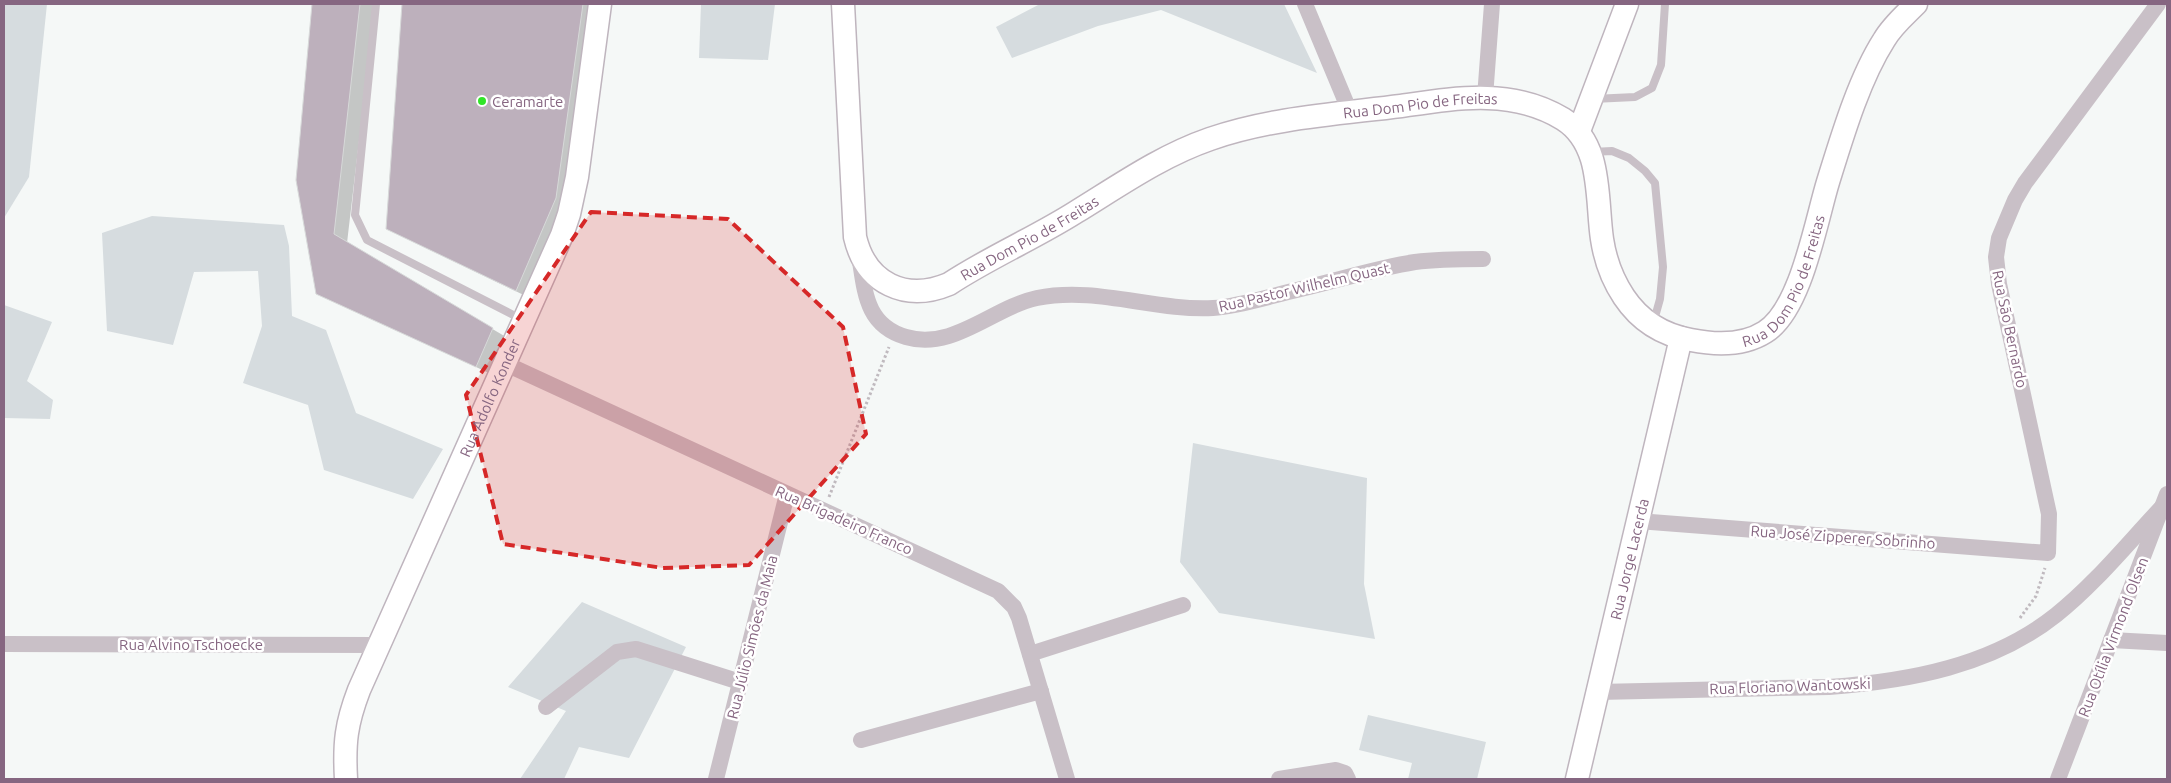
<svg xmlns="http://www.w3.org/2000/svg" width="2171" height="783" viewBox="0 0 2171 783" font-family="Ubuntu,sans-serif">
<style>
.green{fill:#d6dcdf}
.shadow{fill:#0003}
.building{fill:#bdb0bc;stroke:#d7d9d9}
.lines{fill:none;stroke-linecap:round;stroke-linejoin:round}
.secondary-casing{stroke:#bfb5be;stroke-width:25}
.path{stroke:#c0babf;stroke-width:3;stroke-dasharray:2.5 2.5;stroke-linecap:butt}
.lane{stroke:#c9c0c7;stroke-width:8}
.street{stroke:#c9c0c7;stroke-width:16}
.secondary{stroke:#fff;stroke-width:22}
.marked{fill:#d62828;fill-opacity:0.2;stroke:#d62828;stroke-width:4;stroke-dasharray:10 6;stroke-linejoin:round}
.poi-dot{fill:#31e528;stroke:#fff;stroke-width:2}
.labels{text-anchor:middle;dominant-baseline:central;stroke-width:5;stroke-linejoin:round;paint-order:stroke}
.poi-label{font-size:15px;fill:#866681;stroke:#fff;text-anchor:start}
.street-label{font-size:15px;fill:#866681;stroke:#fff}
</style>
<rect width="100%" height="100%" fill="#f5f8f7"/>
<!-- green -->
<g class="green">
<path d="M4 4H47L29 177 4 218Z"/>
<path d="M701 4H775L768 60 699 58Z"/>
<path d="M1040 4H1284L1317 73 1161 10 1098 26 1012 58 996 27Z"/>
<path d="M152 216 284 225 289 246 292 316 326 330 356 413 443 449 413 499 324 470 308 405 243 383 262 326 258 271 194 272 173 345 107 331 102 233Z"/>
<path d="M4 305 52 322 27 381 53 400 50 419 4 418Z"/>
<path d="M1193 443 1367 478 1364 584 1375 639 1219 613 1180 562Z"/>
<path d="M582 602 686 647 629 758 579 747 564 779H520L566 711 508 687Z"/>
<path d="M1368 715 1486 742 1477 779H1408L1412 763 1359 750Z"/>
</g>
<!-- shadow -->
<g class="shadow">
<path d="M313 4H375L347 243 506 337 491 374 317 293 298 180Z"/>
<path d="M403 4H598L570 207 530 298 387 229Z"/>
</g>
<!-- building -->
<g class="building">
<path d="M312 4H360L334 234 493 328 476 367 316 294 296 180Z"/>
<path d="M402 4H583L556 198 516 291 386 229Z"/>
</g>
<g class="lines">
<!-- secondary casing -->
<g class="secondary-casing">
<g id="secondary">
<path id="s1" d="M843 4 855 237C866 284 906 302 949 284 990 257 1035 238 1076 212 1120 185 1161 156 1210 139 1270 118 1337 114 1401 106 1456 98 1512 88 1563 119 1603 144 1596 198 1602 239 1605 259 1612 279 1624 297 1640 321 1663 335 1691 340 1716 345 1743 346 1765 332 1801 310 1816 221 1828 182 1842 137 1859 79 1884 40 1892 26 1905 15 1916 4"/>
<path d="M1579 131 1627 4"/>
<path id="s2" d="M346 779C344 743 346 724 359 690L562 235 569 214 577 177 600 4"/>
<path id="s3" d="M1577 779 1681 338"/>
</g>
</g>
<!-- path -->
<g class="path">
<path d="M829 497 889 347"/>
<path d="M2020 618 2036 596 2045 568"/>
</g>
<!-- lane -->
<g class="lane">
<path d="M376 4 355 215 367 240 523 320"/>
<path d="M1593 99 1635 97 1652 88 1661 65 1665 4"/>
<path d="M1592 152 1612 151 1629 158 1645 171 1655 183 1663 267 1660 299 1653 324"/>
</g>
<!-- street -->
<g class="street">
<path d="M1305 4 1350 112"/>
<path d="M1485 97 1492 4"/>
<path d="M859 255C865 291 865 325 906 337 953 351 992 308 1037 298 1096 286 1154 311 1213 308 1242 306 1273 295 1301 289 1339 280 1377 268 1415 262 1438 259 1461 259 1483 259"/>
<path d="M506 364 998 591 1014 607 1019 618 1067 779"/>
<path d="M1638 521 2048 553 2049 514 1999 284 1996 257 1999 238 2015 200 2025 183 2158 4"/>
<path d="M2111 640 2167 643"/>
<path d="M4 644 378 645"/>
<path d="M1030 654 1183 605"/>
<path d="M1598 692 1829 687C1909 681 1992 666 2056 615 2095 584 2128 543 2162 507"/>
<path d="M546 707 617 652 636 649 740 682"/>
<path d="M861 740 1041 691"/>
<path d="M716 779 787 494"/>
<path d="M1279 779 1336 770 1345 773 1348 779"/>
<path d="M2058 779 2167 494"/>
</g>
<!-- secondary -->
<use href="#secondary" class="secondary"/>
</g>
<!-- marked area -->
<path class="marked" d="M591 212 728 219 843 327 866 434 749 565 663 568 503 544 466 395Z"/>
<!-- markers -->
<circle class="poi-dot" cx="482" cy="101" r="5"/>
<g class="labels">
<!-- poi labels -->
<g class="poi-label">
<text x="492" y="101">Ceramarte</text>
</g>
<!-- street labels -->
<g class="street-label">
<text stroke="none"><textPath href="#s1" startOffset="868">Rua Dom Pio de Freitas</textPath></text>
<text stroke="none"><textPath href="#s1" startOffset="448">Rua Dom Pio de Freitas</textPath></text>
<text stroke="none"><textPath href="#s1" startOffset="1420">Rua Dom Pio de Freitas</textPath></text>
<text transform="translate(1304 287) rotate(-13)">Rua Pastor Wilhelm Quast</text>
<text transform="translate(2010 329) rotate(78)">Rua São Bernardo</text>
<text stroke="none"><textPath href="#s2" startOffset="411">Rua Adolfo Konder</textPath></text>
<text transform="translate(844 520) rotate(24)">Rua Brigadeiro Franco</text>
<text transform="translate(1843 537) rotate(4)">Rua José Zipperer Sobrinho</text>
<text stroke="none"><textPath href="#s3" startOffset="226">Rua Jorge Lacerda</textPath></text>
<text transform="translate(752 637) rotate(-76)">Rua Júlio Simões da Maia</text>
<text transform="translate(2113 637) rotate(-69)">Rua Otília Virmond Olsen</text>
<text x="191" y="644">Rua Alvino Tschoecke</text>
<text transform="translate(1790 686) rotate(-2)">Rua Floriano Wantowski</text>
</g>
</g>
<!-- border -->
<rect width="2171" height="783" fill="none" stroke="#866681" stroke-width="10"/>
</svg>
